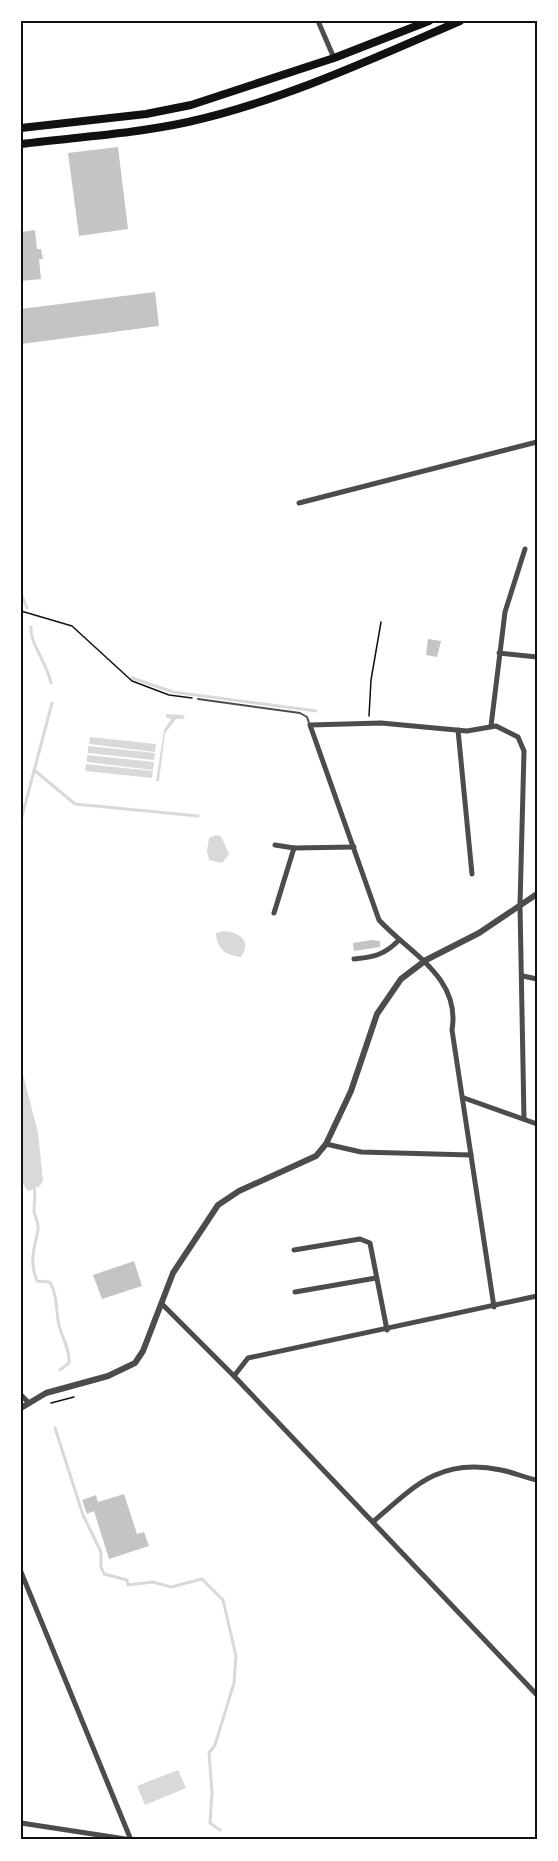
<svg xmlns="http://www.w3.org/2000/svg" width="558" height="1861" viewBox="0 0 558 1861" font-family="'Noto Sans',sans-serif">
<style>
.water{fill:#d9d9d9}
.lines{fill:none;stroke-linecap:round;stroke-linejoin:round}
.stream{stroke:#d9d9d9;stroke-width:3}
.building{fill:#c4c4c4}
.path{stroke:#111;stroke-width:1.5}
.service{stroke:#4c4c4c;stroke-width:2}
.minor{stroke:#4c4c4c;stroke-width:5}
.tertiary{stroke:#4c4c4c;stroke-width:6}
.primary{stroke:#111;stroke-width:8}
.neatline{fill:none;stroke:#111;stroke-width:2}
</style>
<rect width="100%" height="100%" fill="#fff"/>
<!-- water -->
<g class="water">
<path d="M166 714 183 715 185 719H176L165 733 159 781H156L164 730 171 719 166 717Z"/>
<path d="M90 737 156 744 155 752 89 744Z"/>
<path d="M88 746 155 753 154 760 88 753Z"/>
<path d="M87 755 154 762 153 770 87 762Z"/>
<path d="M86 764 153 771 152 778 85 771Z"/>
<path d="M216 835 221 836 229 854 222 863 209 860 207 851 209 838Z"/>
<path d="M223 931C238 932 253 940 241 957 227 956 216 949 216 933Z"/>
<path d="M21 1066 38 1133 43 1180 40 1186 28 1191 21 1181Z"/>
<path d="M178 1770 186 1788 145 1805 137 1786Z"/>
</g>
<g class="lines">
<!-- stream -->
<g class="stream">
<path d="M21 593 27 608"/>
<path d="M31 627C30 645 47 662 51 683"/>
<path d="M132 678 173 692 316 711"/>
<path d="M34 770 75 804 198 816"/>
<path d="M21 820 52 703"/>
<path d="M34 1187C36 1196 34 1202 34 1211 35 1217 39 1223 38 1230 34 1250 29 1261 37 1281L50 1282C57 1295 56 1306 58 1320 60 1336 70 1346 69 1363L60 1370"/>
<path d="M55 1428 83 1515 101 1552V1567L104 1574 127 1580 128 1585 153 1582 171 1587 202 1579 223 1600 236 1656 234 1683 215 1745 209 1753 212 1792 210 1823 220 1830"/>
</g>
</g>
<!-- building -->
<g class="building">
<path d="M118 147 128 229 79 236 68 153Z"/>
<path d="M35 230 37 249H41L43 259H39L41 279 21 281V232Z"/>
<path d="M155 292 159 326 21 344V309Z"/>
<path d="M428 639 441 641 437 657 426 655Z"/>
<path d="M372 940 380 941V947L354 951 353 943Z"/>
<path d="M134 1261 142 1286 102 1299 93 1275Z"/>
<path d="M124 1494 137 1534 144 1532 149 1546 109 1559 94 1511 87 1514 82 1500 96 1495 98 1502Z"/>
</g>
<g class="lines">
<!-- path -->
<g class="path">
<path d="M21 611 72 626 132 681 169 695 192 698"/>
<path d="M369 716 371 680 381 622"/>
<path d="M51 1403 74 1397"/>
</g>
<!-- service -->
<path class="service" d="M198 699 300 713 307 717 309 723"/>
<!-- minor -->
<g class="minor">
<path d="M318 21 334 58"/>
<path d="M299 503 537 442"/>
<path d="M499 653 537 657"/>
<path d="M491 726 505 612 525 549"/>
<path d="M458 730 472 874"/>
<path d="M275 845 294 848 354 847"/>
<path d="M274 913 294 848"/>
<path d="M354 959C374 957 384 955 398 941"/>
<path d="M523 976 537 979"/>
<path d="M464 1098 537 1124"/>
<path d="M326 1144 361 1152 471 1155"/>
<path d="M294 1250 360 1239 370 1243 387 1330"/>
<path d="M295 1292 376 1278"/>
<path d="M162 1304 234 1376 537 1695"/>
<path d="M494 1307 452 1030C461 977 409 953 379 920L310 725 381 723 467 731 496 726 518 737 524 751 520 905 524 1119"/>
<path d="M234 1376 248 1358 537 1296"/>
<path d="M21 1395 28 1402"/>
<path d="M373 1522C414 1486 441 1457 501 1470 513 1472 525 1478 537 1480"/>
<path d="M21 1572 131 1840"/>
<path d="M21 1823 132 1840"/>
</g>
<!-- tertiary -->
<g class="tertiary">
<path d="M21 1408 46 1393 108 1376 135 1363 143 1351 173 1273 218 1205 239 1191 316 1156 326 1144 351 1091 377 1014 401 979 426 960 479 933 537 894"/>
<path d="M536 1840 537 1839"/>
</g>
<!-- primary -->
<g class="primary">
<path d="M21 128 146 114 191 105 334 58 429 21"/>
<path d="M21 144C76 137 133 134 188 122 282 101 372 59 460 21"/>
</g>
</g>
<!-- border -->
<rect width="558" height="1861" fill="none" stroke="#ffffff" stroke-width="45"/>
<rect x="22" y="22" width="514" height="1816" class="neatline"/>
</svg>
